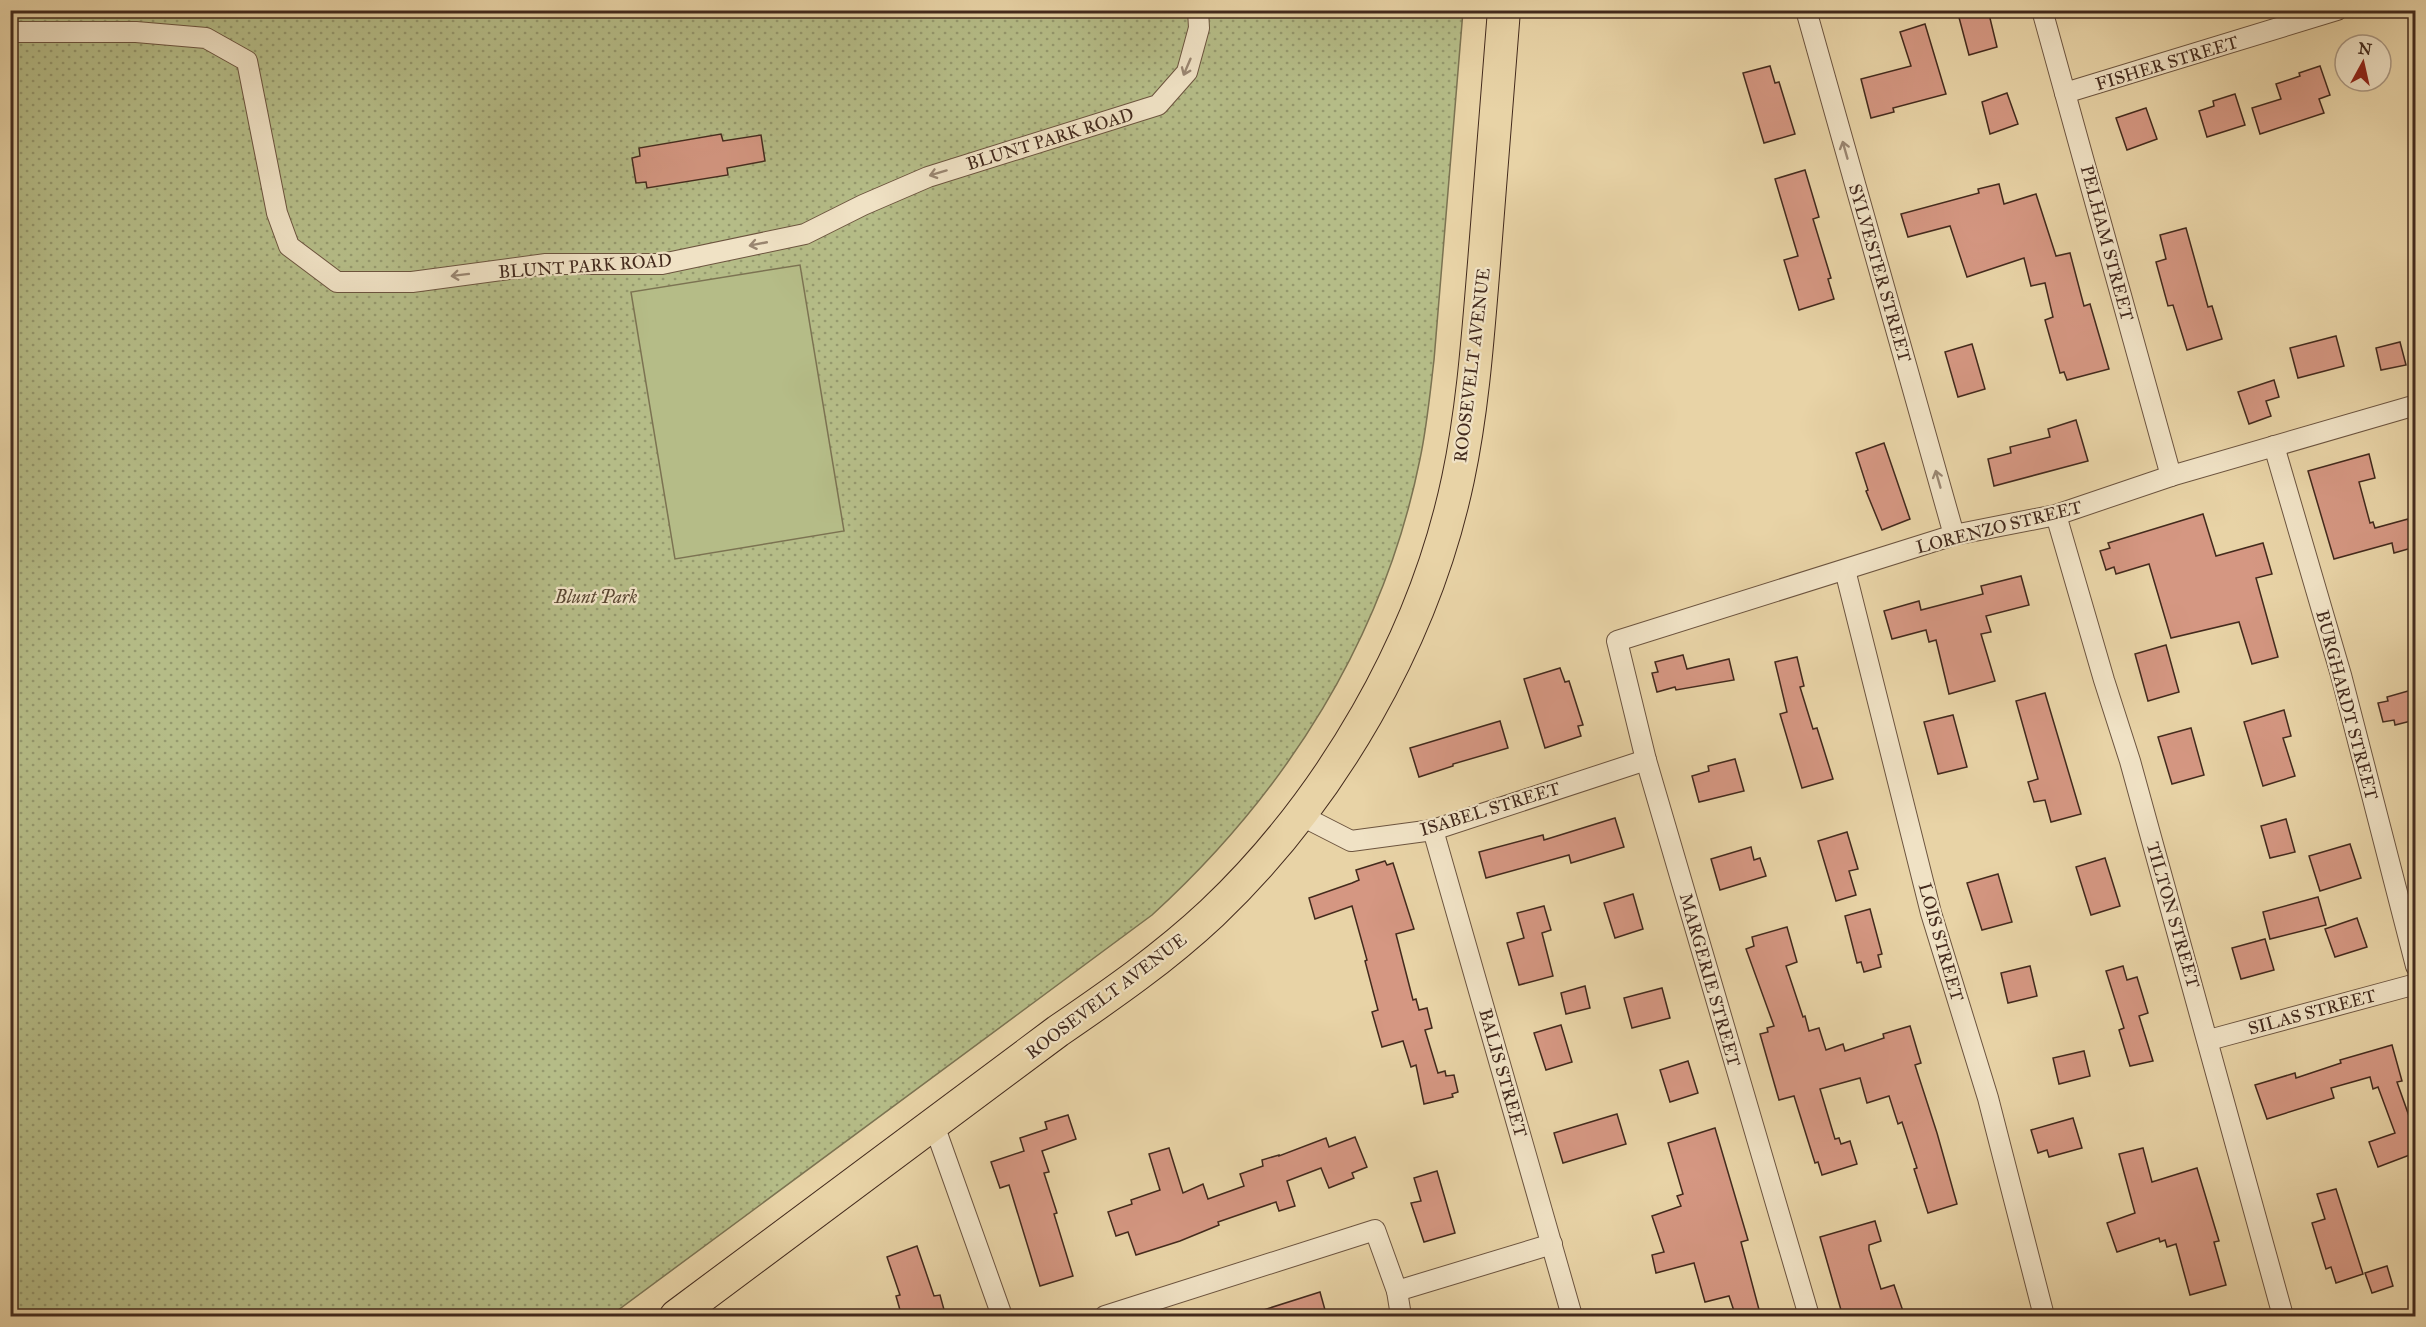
<svg xmlns="http://www.w3.org/2000/svg" width="2426" height="1327" viewBox="0 0 2426 1327" font-family="'IM FELL Great Primer',serif">
<style>
.park{fill:url(#park-dots);stroke:#7c7352;stroke-width:1.5}
.pitch{fill:#b5bc87;stroke:#7c7352;stroke-width:1.5}
.building{fill:#d59782;stroke:#432a1d;stroke-width:1.5}
.lines{fill:none;stroke-linecap:round;stroke-linejoin:round}
.minor-casing{stroke:#6c543f;stroke-width:22}
.primary-casing{stroke:#432a1d;stroke-width:34}
.minor{stroke:#f0e2c5;stroke-width:20}
.primary{stroke:#e8d3a6;stroke-width:32}
.oneway{stroke:#9a8671}
.labels{text-anchor:middle;dominant-baseline:central;stroke-width:4.5;stroke-linejoin:round;paint-order:stroke}
.street-label{font-size:18px;fill:#432a1d;stroke:#f0e2c5}
.park-label{font-size:18px;font-style:italic;fill:#5a4732;stroke:#f0e2c5}
</style>
<defs>
<pattern id="park-dots" width="8" height="8" patternUnits="userSpaceOnUse" patternTransform="scale(1.5)"><rect width="8" height="8" fill="#b5bc87"/><path d="M2 2h.1M6 6h.1" fill="none" stroke="#95996e" stroke-width="1.8" stroke-linecap="round"/></pattern>
</defs>
<rect width="100%" height="100%" fill="#e8d3a6"/>
<filter id="stains"><feTurbulence type="fractalNoise" baseFrequency=".00333" numOctaves="4"/><feColorMatrix values="0 0 0 0 .2 0 0 0 0 .09 0 0 0 0 .02 0 0 0 .5 -.17"/></filter>
<radialGradient id="worn" r=".72"><stop offset=".6" stop-color="#630" stop-opacity="0"/><stop offset="1" stop-color="#630" stop-opacity=".3"/></radialGradient>
<!-- park -->
<path class="park" d="M10 11H1463L1434 360C1430 393 1427 426 1420 459 1384 638 1286 793 1152 915L610 1316H11Z"/>
<!-- pitch -->
<path class="pitch" d="M800 265 844 531 675 559 631 292Z"/>
<!-- building -->
<g class="building">
<path d="M1957 10H1988L1997 47 1969 55Z"/>
<path d="M1925 24 1946 94 1893 108 1894 112 1871 118 1861 79 1911 66 1900 32Z"/>
<path d="M1770 66 1775 83 1779 82 1795 134 1764 143 1743 73Z"/>
<path d="M2320 66 2330 95 2319 99 2324 113 2260 134 2252 108 2281 99 2276 84 2300 76 2299 73Z"/>
<path d="M2007 93 2018 124 1990 134 1982 102Z"/>
<path d="M2235 94 2245 125 2207 137 2199 111 2214 106 2213 101Z"/>
<path d="M2146 108 2157 139 2127 150 2116 118Z"/>
<path d="M721 134 723 141 761 135 765 161 727 168 728 175 647 188 646 182 636 183 632 158 640 156 639 148Z"/>
<path d="M1805 170 1819 217 1813 219 1831 278 1828 279 1834 299 1799 310 1784 260 1798 256 1775 179Z"/>
<path d="M1999 184 2004 204 2036 194 2056 256 2070 253 2084 306 2090 304 2109 369 2067 380 2064 372 2060 373 2045 320 2053 317 2045 283 2031 286 2024 258 1967 277 1950 226 1908 237 1901 214 1979 193 1978 189Z"/>
<path d="M2186 228 2208 307 2212 306 2222 339 2187 350 2173 305 2168 306 2156 262 2166 259 2160 235Z"/>
<path d="M2336 336 2344 366 2298 378 2290 348Z"/>
<path d="M2400 342 2406 365 2381 370 2376 348Z"/>
<path d="M1972 344 1985 389 1958 397 1945 352Z"/>
<path d="M2274 380 2279 397 2266 401 2271 416 2249 424 2238 392Z"/>
<path d="M2076 420 2088 461 1994 486 1988 459 2011 453 2010 447 2050 437 2048 429Z"/>
<path d="M1884 443 1910 519 1882 530 1866 491 1868 490 1856 453Z"/>
<path d="M2369 454 2375 478 2359 482 2370 523 2373 522 2375 528 2408 519 2415 547 2394 553 2392 543 2334 559 2308 471Z"/>
<path d="M2203 514 2216 556 2263 543 2272 574 2256 578 2278 657 2252 664 2239 622 2171 638 2149 564 2116 574 2114 567 2106 570 2100 551 2110 548 2108 543Z"/>
<path d="M2021 576 2029 605 1986 616 1991 632 1981 634 1995 681 1949 694 1936 640 1929 642 1926 630 1892 639 1884 611 1919 601 1921 610 1983 594 1981 586Z"/>
<path d="M2166 645 2179 692 2148 701 2135 654Z"/>
<path d="M1683 655 1687 669 1729 659 1734 680 1676 690 1675 687 1657 692 1652 673 1658 672 1655 662Z"/>
<path d="M1797 657 1804 686 1800 687 1813 729 1817 728 1833 779 1802 788 1780 714 1787 712 1775 662Z"/>
<path d="M1560 668 1565 682 1569 681 1583 725 1578 726 1581 736 1545 748 1524 679Z"/>
<path d="M2415 689V720L2395 725 2394 720 2383 722 2378 703 2388 701 2387 697Z"/>
<path d="M2045 693 2081 814 2051 822 2045 800 2034 802 2028 782 2038 779 2016 701Z"/>
<path d="M2284 710 2291 736 2283 738 2295 776 2263 786 2244 722Z"/>
<path d="M1953 715 1967 767 1938 774 1924 722Z"/>
<path d="M1500 721 1508 748 1453 764V766L1419 777 1410 748Z"/>
<path d="M2191 728 2204 775 2172 784 2158 737Z"/>
<path d="M1735 759 1744 791 1699 802 1692 776 1709 771 1708 766Z"/>
<path d="M1615 818 1624 847 1571 863 1569 855 1486 878 1479 852 1543 835 1544 840Z"/>
<path d="M2286 819 2295 852 2270 858 2261 826Z"/>
<path d="M1847 832 1858 869 1849 871 1856 895 1836 901 1818 841Z"/>
<path d="M2350 844 2361 878 2320 891 2309 856Z"/>
<path d="M1751 847 1754 860 1760 858 1766 876 1720 890 1711 859Z"/>
<path d="M2105 858 2120 906 2091 915 2076 867Z"/>
<path d="M1385 861 1387 865 1393 863 1414 929 1396 934 1413 1000 1416 999 1419 1010 1427 1008 1432 1028 1425 1030 1438 1073 1445 1071 1446 1076 1454 1075 1458 1092 1452 1094 1453 1097 1424 1104 1416 1065 1411 1067 1403 1041 1382 1047 1372 1012 1378 1010 1365 961 1367 960 1352 906 1315 919 1309 898 1352 883 1359 880 1356 870Z"/>
<path d="M1998 874 2012 922 1982 930 1967 883Z"/>
<path d="M1633 894 1643 929 1615 938 1604 903Z"/>
<path d="M2318 897 2326 925 2270 939 2263 912Z"/>
<path d="M1544 906 1551 930 1542 933 1553 976 1519 985 1507 943 1524 938 1517 913Z"/>
<path d="M1870 909 1882 954 1878 955 1881 967 1864 972 1861 962 1857 963 1845 916Z"/>
<path d="M2357 918 2367 947 2335 957 2325 929Z"/>
<path d="M1787 927 1797 962 1786 966 1803 1017 1805 1016 1809 1031 1819 1028 1826 1050 1843 1044 1845 1051 1884 1038 1883 1034 1910 1026 1921 1063 1915 1065 1937 1133 1957 1204 1928 1213 1914 1169 1917 1168 1902 1122 1898 1124 1889 1096 1867 1103 1860 1078 1820 1089 1835 1139 1839 1138 1841 1144 1850 1141 1857 1164 1822 1175 1818 1162 1815 1163 1794 1096 1779 1100 1760 1034 1768 1032 1767 1028 1774 1026 1746 949 1754 946 1752 937Z"/>
<path d="M2265 939 2274 970 2241 979 2232 948Z"/>
<path d="M2030 966 2037 996 2008 1003 2001 973Z"/>
<path d="M2123 966 2127 980 2137 977 2148 1013 2139 1016 2153 1061 2130 1066 2119 1030 2124 1028 2106 971Z"/>
<path d="M1585 986 1590 1008 1566 1014 1561 993Z"/>
<path d="M1662 988 1670 1018 1632 1028 1624 998Z"/>
<path d="M1561 1025 1572 1062 1546 1070 1534 1033Z"/>
<path d="M2392 1045 2402 1081 2397 1082 2415 1133V1153L2378 1167 2369 1142 2395 1133 2378 1087 2373 1089 2370 1077 2331 1088 2334 1098 2267 1119 2255 1085 2295 1073 2296 1078 2341 1063 2340 1060Z"/>
<path d="M2084 1051 2090 1076 2059 1084 2053 1058Z"/>
<path d="M1688 1061 1698 1093 1670 1102 1660 1070Z"/>
<path d="M1617 1114 1626 1144 1563 1163 1554 1133Z"/>
<path d="M1068 1115 1076 1139 1042 1151 1049 1172 1044 1173 1057 1213 1054 1214 1073 1276 1040 1286 1009 1185 1000 1188 991 1162 1024 1151 1020 1138 1047 1129 1045 1122Z"/>
<path d="M2073 1118 2082 1148 2049 1157 2047 1150 2038 1153 2031 1130Z"/>
<path d="M1715 1128 1748 1240 1741 1242 1761 1317H1736L1729 1296 1705 1302 1694 1263 1656 1273 1652 1255 1664 1252 1652 1216 1681 1206 1677 1196 1683 1194 1668 1143Z"/>
<path d="M1355 1137 1367 1167 1352 1173 1354 1178 1329 1188 1321 1168 1287 1181 1295 1206 1279 1211 1276 1202 1218 1222 1219 1225 1180 1241 1136 1255 1128 1232 1116 1236 1108 1212 1132 1204 1131 1200 1160 1190 1149 1154 1169 1148 1183 1193 1203 1184 1208 1199 1244 1186 1240 1174 1263 1166 1262 1160 1279 1155V1156L1326 1138 1329 1147Z"/>
<path d="M2143 1148 2152 1182 2197 1168 2219 1241 2214 1242 2226 1285 2190 1295 2176 1244 2167 1247 2165 1240 2160 1242 2159 1238 2117 1252 2107 1223 2135 1213 2119 1154Z"/>
<path d="M1437 1171 1455 1233 1424 1242 1411 1203 1421 1201 1414 1178Z"/>
<path d="M2336 1189 2363 1274 2336 1283 2331 1267 2326 1269 2312 1223 2325 1219 2317 1194Z"/>
<path d="M1875 1221 1881 1241 1869 1245V1250L1881 1289 1894 1285 1905 1317H1843L1820 1237Z"/>
<path d="M917 1246 934 1296 940 1295 946 1317H902L896 1296 900 1295 887 1257Z"/>
<path d="M2387 1266 2393 1286 2372 1293 2365 1273Z"/>
<path d="M1320 1292 1327 1317H1255L1254 1313Z"/>
</g>
<g class="lines">
<!-- minor casing -->
<g class="minor-casing">
<g id="minor">
<path d="M1806 10 1954 535"/>
<path d="M2042 10 2171 476"/>
<path d="M10 32H136L206 38 247 61 277 213 289 246 337 282H412L546 264H662L805 234 863 205 928 177 1158 105 1187 72 1199 28 1198 10"/>
<path d="M2065 93 2337 10"/>
<path d="M2274 446 2341 675 2416 966"/>
<path d="M2056 515 2104 680 2130 761 2283 1316"/>
<path d="M1845 570 1931 913 1988 1098 2043 1312"/>
<path d="M1300 815 1351 841 1433 830 1646 760"/>
<path d="M1433 830 1572 1316"/>
<path d="M2209 1040 2416 984"/>
<path d="M934 1125 1002 1316"/>
<path d="M1105 1316 1375 1230 1397 1291"/>
<path d="M1401 1316 1397 1291 1552 1244"/>
<path d="M1809 1316 1646 760 1617 641 1954 535 2056 515 2171 476 2416 405"/>
</g>
</g>
<!-- primary casing -->
<g class="primary-casing">
<path id="primary" d="M676 1316 1058 1031C1112 994 1164 958 1212 913 1331 800 1424 640 1458 479 1473 408 1478 335 1484 263 1490 179 1497 95 1504 10"/>
</g>
<!-- minor -->
<use href="#minor" class="minor"/>
<!-- primary -->
<use href="#primary" class="primary"/>
</g>
<!-- one-way arrows -->
<defs><path id="oneway-shaft" d="M-6 0H5M1.5-3L5.5 0L1.5 3" fill="none" stroke-width="1.6" stroke-linecap="round" stroke-linejoin="round" transform="scale(1.5)"/></defs>
<g class="oneway">
<use href="#oneway-shaft" transform="translate(1187 67) rotate(113)"/>
<use href="#oneway-shaft" transform="translate(1845 150) rotate(-106)"/>
<use href="#oneway-shaft" transform="translate(938 173) rotate(163)"/>
<use href="#oneway-shaft" transform="translate(758 244) rotate(169)"/>
<use href="#oneway-shaft" transform="translate(460 275) rotate(173)"/>
<use href="#oneway-shaft" transform="translate(1938 479) rotate(-106)"/>
</g>
<g class="labels">
<!-- street labels -->
<g class="street-label">
<text transform="translate(2167 63) rotate(-17)">FISHER STREET</text>
<text transform="translate(1050 139) rotate(-17)">BLUNT PARK ROAD</text>
<text transform="translate(2107 243) rotate(75)">PELHAM STREET</text>
<text transform="translate(585 266) rotate(-4)">BLUNT PARK ROAD</text>
<text transform="translate(1880 273) rotate(74)">SYLVESTER STREET</text>
<text transform="translate(1472 365) rotate(-83)">ROOSEVELT AVENUE</text>
<text transform="translate(1999 527) rotate(-14)">LORENZO STREET</text>
<text transform="translate(2347 705) rotate(75)">BURGHARDT STREET</text>
<text transform="translate(1490 809) rotate(-17)">ISABEL STREET</text>
<text transform="translate(2173 915) rotate(74)">TILTON STREET</text>
<text transform="translate(1941 942) rotate(74)">LOIS STREET</text>
<text transform="translate(1710 980) rotate(74)">MARGERIE STREET</text>
<text transform="translate(1106 996) rotate(-37)">ROOSEVELT AVENUE</text>
<text transform="translate(2312 1012) rotate(-15)">SILAS STREET</text>
<text transform="translate(1503 1073) rotate(74)">BALIS STREET</text>
</g>
<!-- park labels -->
<g class="park-label">
<text x="596" y="597">Blunt Park</text>
</g>
</g>
<!-- margin -->
<rect width="2426" height="1327" fill="none" stroke="#e8d3a6" stroke-width="36"/>
<rect x="12" y="12" width="2402" height="1303" fill="none" stroke="#432a1d" stroke-width="3"/>
<rect x="18" y="18" width="2390" height="1291" fill="none" stroke="#432a1d" stroke-width="1.5"/>
<!-- north arrow -->
<g transform="translate(2363 63) rotate(8)"><circle r="28" fill="#f0e2c5" stroke="#ab9882" stroke-width="1.5"/>
<path d="M0-4.5L10 22L0 15L-10 22Z" fill="#8f2418"/>
<text y="-9" font-size="16" font-weight="bold" text-anchor="middle" fill="#432a1d">N</text>
</g>
<rect width="100%" height="100%" filter="url(#stains)"/>
<rect width="100%" height="100%" fill="url(#worn)"/>
</svg>
